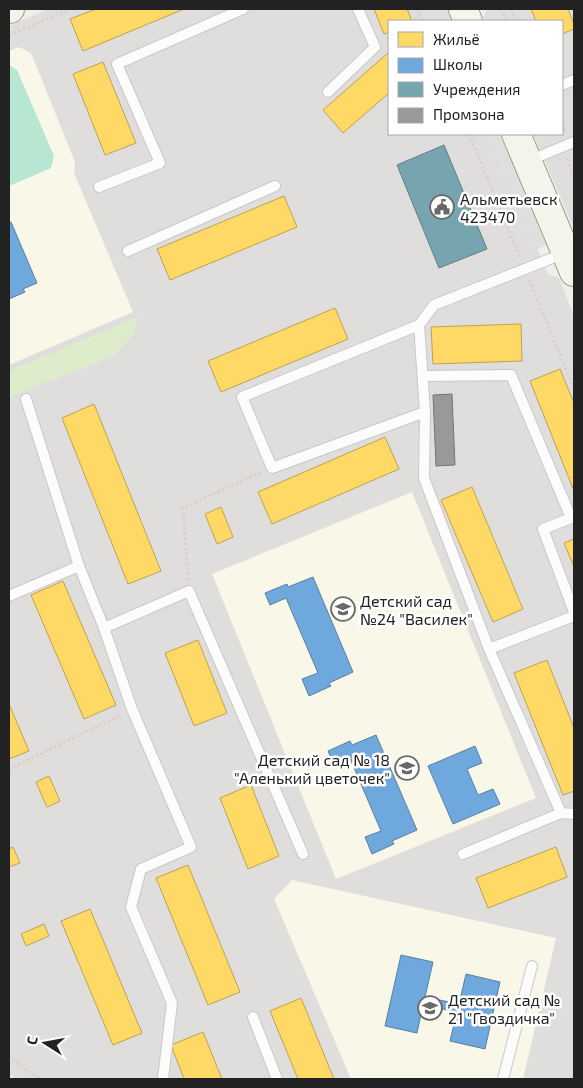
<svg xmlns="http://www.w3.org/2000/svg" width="583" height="1088" viewBox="0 0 583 1088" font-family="'Exo 2',sans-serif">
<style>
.residential{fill:#dfdedc}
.education{fill:#f8f7e8}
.grass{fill:#ddeccb}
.pitch{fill:#b7e6d2}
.parking{fill:#e0dfde}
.homes{fill:#ffd966;stroke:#bda252}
.schools{fill:#6fa8dc;stroke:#5880a4}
.public{fill:#76a5af;stroke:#5d7e85}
.industry{fill:#999;stroke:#757575}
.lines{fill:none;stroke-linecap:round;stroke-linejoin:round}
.lane-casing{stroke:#c9c8c7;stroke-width:12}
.secondary-casing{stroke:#999a82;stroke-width:30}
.path{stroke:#dccecd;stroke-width:3;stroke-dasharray:2.5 2.5;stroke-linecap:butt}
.lane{stroke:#fdfcfc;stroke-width:10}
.secondary{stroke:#f4f4ed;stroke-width:28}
.labels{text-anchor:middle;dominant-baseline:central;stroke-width:5;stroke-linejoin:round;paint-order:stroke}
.poi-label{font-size:16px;fill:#222;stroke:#fff;text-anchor:start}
</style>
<rect width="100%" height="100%" fill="#f0eeeb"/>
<!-- residential -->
<g class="residential">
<path d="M48 9H435L440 21H389V134H487L548 274 559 278 574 316V1079H16L9 1074V26Z"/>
<path d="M487 9H574V229L533 134H562V21H484L483 18Z"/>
</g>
<!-- education -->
<g class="education">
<path d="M19 47 31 53 75 162 74 173 133 312 9 365V51Z"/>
<path d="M412 492 536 798 336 879 212 574Z"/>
<path d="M292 880 556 938 523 1079H351L274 899Z"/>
</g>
<!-- grass -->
<path class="grass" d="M137 317 133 335 113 356 9 397V371Z"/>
<!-- pitch -->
<path class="pitch" d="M9 65 17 70 54 156 51 168 9 186Z"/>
<!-- parking -->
<g class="parking">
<path d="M435 9H446L452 21H440Z"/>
<path d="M487 134H499L546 245 537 250Z"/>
</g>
<!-- homes -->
<g class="homes">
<path d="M96 9H184L83 51 70 19Z"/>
<path d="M374 9H407L412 21H389V32L384 34Z"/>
<path d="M531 9H568L574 24V29L562 34V21H536Z"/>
<path d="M389 52V93L343 133 323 110Z"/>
<path d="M103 62 136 143 105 155 73 74Z"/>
<path d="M284 196 297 227 170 280 157 249Z"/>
<path d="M335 308 348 339 221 392 208 361Z"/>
<path d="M521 324 522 361 433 364 431 327Z"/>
<path d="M560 369 574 403V491L530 381Z"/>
<path d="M94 404 161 571 128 584 62 418Z"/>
<path d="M385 437 399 469 272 524 258 492Z"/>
<path d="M472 487 523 609 493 622 441 500Z"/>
<path d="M221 507 233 537 217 544 205 514Z"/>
<path d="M574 539V567L564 543Z"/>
<path d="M63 581 116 705 84 719 31 595Z"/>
<path d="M198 640 227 713 194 726 165 653Z"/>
<path d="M547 660 574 728V791L563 795 514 673Z"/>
<path d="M9 704 29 751 9 759Z"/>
<path d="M49 776 60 801 47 807 36 782Z"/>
<path d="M251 785 279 856 248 869 220 798Z"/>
<path d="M13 847 20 863 9 867V849Z"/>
<path d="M556 847 567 877 488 908 476 878Z"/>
<path d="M188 865 240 992 208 1005 156 878Z"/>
<path d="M90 909 142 1033 113 1045 61 921Z"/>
<path d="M44 924 49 936 26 946 21 934Z"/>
<path d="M301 998 334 1079H298L270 1011Z"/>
<path d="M203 1032 222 1079H184L171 1045Z"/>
</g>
<!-- schools -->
<g class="schools">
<path d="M11 222 37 283 23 289 25 292 9 299V223Z"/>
<path d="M313 577 353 672 329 683 331 686 309 696 302 679 318 673 286 598 270 605 265 593 287 584 288 587Z"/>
<path d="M376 735 417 830 392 841 394 844 372 854 365 837 381 831 349 756 333 763 328 751 350 741 352 745Z"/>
<path d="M475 746 482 763 467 769 478 795 493 789 500 804 453 824 428 766Z"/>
<path d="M401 955 433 962 425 997 459 1004 466 974 500 982 485 1049 450 1041 457 1012 423 1005 417 1033 385 1026Z"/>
</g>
<!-- public -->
<path class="public" d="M444 145 487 249 439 268 397 165Z"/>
<!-- industry -->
<path class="industry" d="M452 394 455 465 436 466 433 395Z"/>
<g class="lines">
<!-- lane casing -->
<g class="lane-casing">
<g id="lane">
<path d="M562 85 574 80"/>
<path d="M328 92 375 47 358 9"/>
<path d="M528 161 574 142"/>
<path d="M99 187 160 163 117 64 243 9"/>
<path d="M128 251 275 186"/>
<path d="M419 325 425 412 424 478 489 649 561 813"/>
<path d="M423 376 511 375 571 518"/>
<path d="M26 399 79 566 104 628 132 709 191 847 141 869 131 907 172 1003 163 1079"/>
<path d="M425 412 272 468 242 397 419 325 434 305 565 253"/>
<path d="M574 517 543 529 574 612"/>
<path d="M9 596 79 566"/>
<path d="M104 628 189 591 303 854"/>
<path d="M489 649 574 616"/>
<path d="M463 854 561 813 574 814"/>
<path d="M253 1017 277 1079"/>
<path d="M503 1079 532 966"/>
</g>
</g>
<!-- secondary casing -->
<g class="secondary-casing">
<g id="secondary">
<path d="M9 9H10"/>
<path d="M463 9 468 21"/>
<path d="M516 134 574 272"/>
</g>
</g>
<!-- path -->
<g class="path">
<path d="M417 9 422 21"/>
<path d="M501 9 506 21"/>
<path d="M511 9 516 21"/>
<path d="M9 35 71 9"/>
<path d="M562 124 565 132"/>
<path d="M469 134 520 258"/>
<path d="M567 159 574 177"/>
<path d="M529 280 574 389"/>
<path d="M188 580 183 508 262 472"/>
<path d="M9 769 121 715"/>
<path d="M9 1056 24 1069 40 1079"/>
</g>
<!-- lane -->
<use href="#lane" class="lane"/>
<!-- secondary -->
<use href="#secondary" class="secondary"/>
</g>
<!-- icons -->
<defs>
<g id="civic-ring" transform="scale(1.25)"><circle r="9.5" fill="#fff" stroke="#6a6968" stroke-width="1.5"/><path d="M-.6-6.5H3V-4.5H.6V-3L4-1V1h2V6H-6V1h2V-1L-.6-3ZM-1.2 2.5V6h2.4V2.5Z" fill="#6a6968"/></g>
<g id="school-ring" transform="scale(1.25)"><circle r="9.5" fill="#fff" stroke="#6a6968" stroke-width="1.5"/><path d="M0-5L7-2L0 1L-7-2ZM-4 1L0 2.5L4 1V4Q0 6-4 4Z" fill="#6a6968"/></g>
</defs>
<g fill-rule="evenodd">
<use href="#civic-ring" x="442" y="207"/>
<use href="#school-ring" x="343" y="609"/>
<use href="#school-ring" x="407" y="768"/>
<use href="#school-ring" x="430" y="1008"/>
</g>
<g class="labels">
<!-- poi labels -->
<g class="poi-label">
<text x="460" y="198">Альметьевск<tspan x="460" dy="18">423470</tspan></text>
<text x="360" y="600">Детский сад<tspan x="360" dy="18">№24 "Василек"</tspan></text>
<text x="390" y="759" text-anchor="end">Детский сад № 18<tspan x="390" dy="18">"Аленький цветочек"</tspan></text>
<text x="448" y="999">Детский сад №<tspan x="448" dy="18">21 "Гвоздичка"</tspan></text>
</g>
</g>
<!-- border -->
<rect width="583" height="1088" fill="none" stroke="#222222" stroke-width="20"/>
<!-- legend -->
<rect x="388" y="20" width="175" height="115" fill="#ffffff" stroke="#a7a7a7"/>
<rect x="398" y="32" width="25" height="15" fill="#ffd966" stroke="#a7a7a7"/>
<text x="433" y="45" font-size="15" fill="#222222">Жильё</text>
<rect x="398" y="58" width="25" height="15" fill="#6fa8dc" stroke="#a7a7a7"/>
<text x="433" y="70" font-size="15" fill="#222222">Школы</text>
<rect x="398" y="82" width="25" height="15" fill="#76a5af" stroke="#a7a7a7"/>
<text x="433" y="95" font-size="15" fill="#222222">Учреждения</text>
<rect x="398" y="108" width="25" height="15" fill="#999999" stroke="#a7a7a7"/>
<text x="433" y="120" font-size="15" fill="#222222">Промзона</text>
<!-- north arrow -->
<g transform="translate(45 1043) rotate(281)" stroke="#ffffff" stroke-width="4" paint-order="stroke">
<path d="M0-4L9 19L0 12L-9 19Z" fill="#222222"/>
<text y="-8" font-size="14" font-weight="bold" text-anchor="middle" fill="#222222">С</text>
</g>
</svg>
